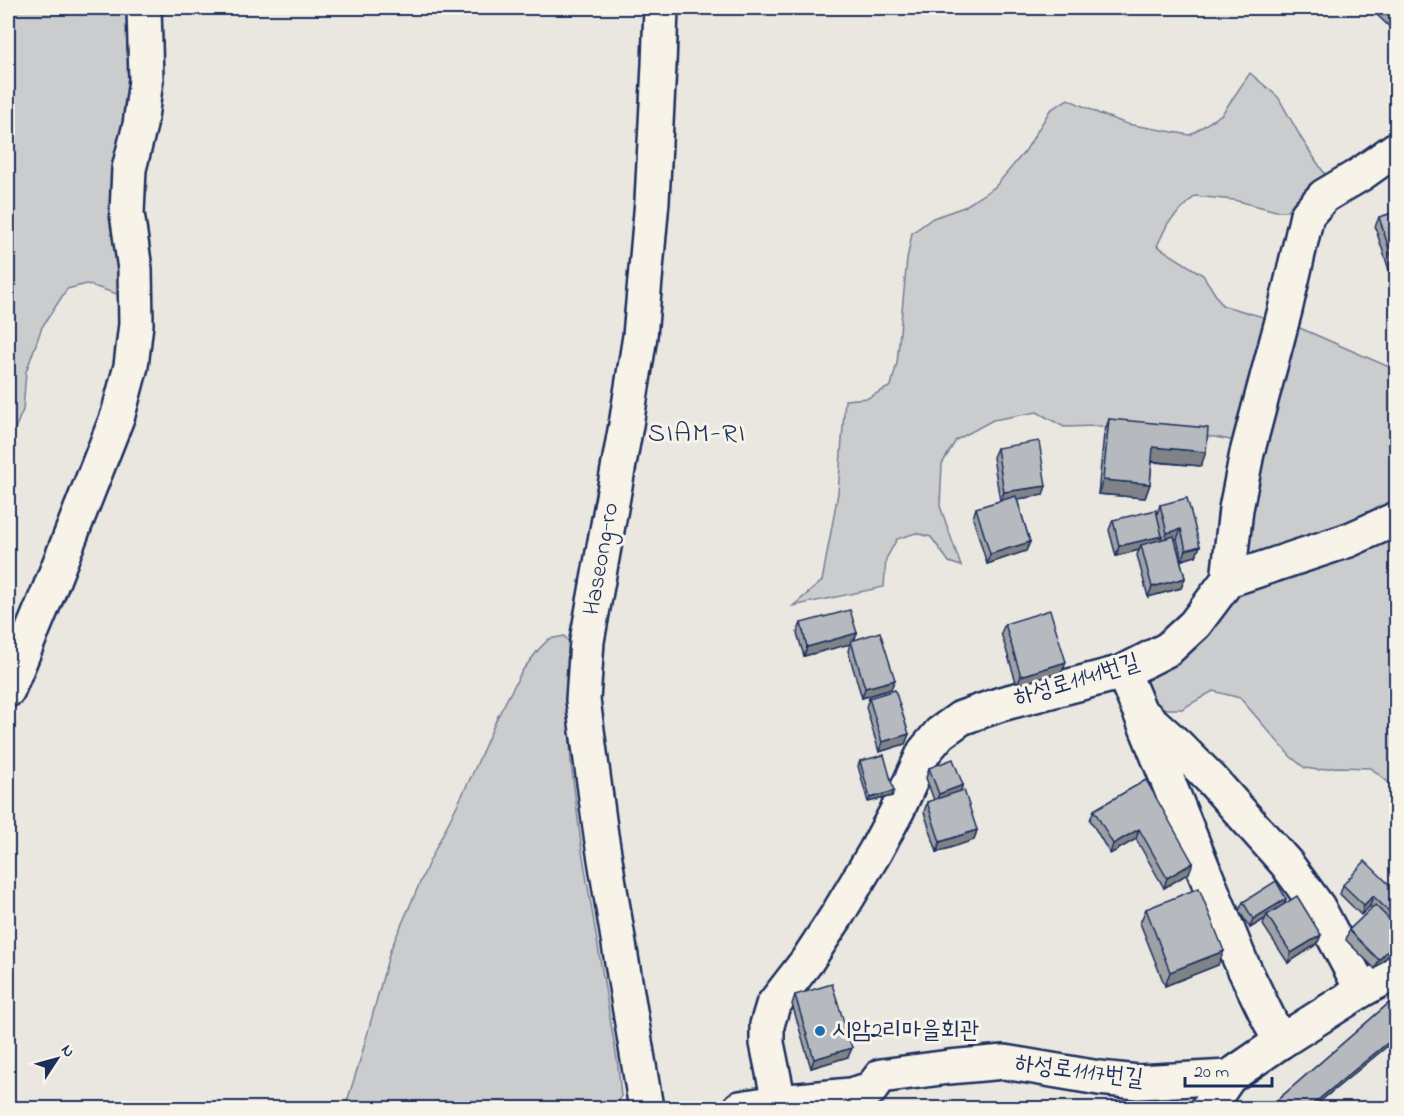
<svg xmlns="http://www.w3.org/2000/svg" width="1404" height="1116" viewBox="0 0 1404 1116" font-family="'Indie Flower','Poor Story',sans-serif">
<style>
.green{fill:#cbcccd;stroke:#737e96;stroke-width:1.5}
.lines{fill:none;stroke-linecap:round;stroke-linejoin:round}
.minor-casing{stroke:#1b2f5e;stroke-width:38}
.minor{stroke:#f7f3e8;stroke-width:33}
.wall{fill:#9da0a4;stroke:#1b2f5e;stroke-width:1.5}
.shaded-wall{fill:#7f8286;stroke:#1b2f5e;stroke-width:1.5}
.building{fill:#b6babf;stroke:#1b2f5e;stroke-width:1.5}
.poi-dot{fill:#1f6fb2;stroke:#f7f3e8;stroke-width:2}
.labels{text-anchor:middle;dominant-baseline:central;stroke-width:6;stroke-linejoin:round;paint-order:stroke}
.street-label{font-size:24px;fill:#1b2f5e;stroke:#f7f3e8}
.poi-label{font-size:24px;fill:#1b2f5e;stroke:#f7f3e8;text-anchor:start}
.quarter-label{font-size:27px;letter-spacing:1.5px;fill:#1b2f5e;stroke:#f7f3e8}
</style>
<rect width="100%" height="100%" fill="#eae7e0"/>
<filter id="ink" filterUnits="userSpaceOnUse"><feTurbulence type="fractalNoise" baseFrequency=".0167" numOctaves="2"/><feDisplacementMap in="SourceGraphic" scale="12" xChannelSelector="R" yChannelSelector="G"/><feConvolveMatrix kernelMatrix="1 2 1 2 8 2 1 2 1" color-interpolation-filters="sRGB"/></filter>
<g filter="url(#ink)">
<!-- green -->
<g class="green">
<path d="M8 8H140L126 297 87 284 67 289 42 327 26 372 23 410 8 445Z"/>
<path d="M1250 73 1278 97 1303 141 1328 179 1296 211H1276L1234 200 1195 196 1168 223 1157 246 1203 275 1222 305 1300 328 1396 370V789L1371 768 1336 767 1318 770 1305 768 1291 757 1240 698 1213 691 1182 709H1153L1140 675 1195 643 1261 446 1215 437 1097 426 1064 427 1037 412 993 420 956 440 942 464 940 506 961 566 949 562 931 537 916 533 897 539 886 559 884 587 793 606 822 581 838 493 845 400 868 398 891 386 897 363 907 259 912 233 933 218 964 207 995 187 1026 150 1050 110 1068 99 1100 114 1127 124 1190 135 1222 114Z"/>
<path d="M564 636 570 643 568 700 571 763 582 851 618 1066 621 1096 617 1108H345L361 1057 390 951 429 862 472 775 497 718 522 671 539 649 549 639Z"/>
</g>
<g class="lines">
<!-- minor casing -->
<g class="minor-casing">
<g id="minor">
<path d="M1228 580 1349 540 1396 519"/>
<path d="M1123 672 1140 712 1240 960 1280 1042"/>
<path d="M8 690 50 588 118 415 131 366 136 324 135 269 127 213 129 169 140 125 146 80 144 8"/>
<path d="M1146 717 1176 744 1211 779 1286 863 1318 907 1362 990"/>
<path d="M779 1102 767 1043V1025L773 1005 807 961 836 917 875 852 898 809 924 752 940 733 961 718 1001 704 1123 672 1168 649 1195 624 1228 580 1236 509 1247 453 1285 310 1307 215 1324 196 1361 174 1396 149"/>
<path d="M646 1108 601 835 583 700 587 641 626 425 640 336 652 201 659 65 661 8"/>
<path d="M740 1108 779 1102 850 1095 871 1089 881 1076 949 1067 1004 1062 1099 1078 1138 1082 1229 1077 1280 1042 1362 990 1396 972"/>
<path d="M1208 1108 1229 1077"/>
</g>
</g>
<!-- minor -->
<use href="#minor" class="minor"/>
</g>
<!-- wall -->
<g class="wall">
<path d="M1375 8H1396V33L1374 12Z"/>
<path d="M1396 212V281L1393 282 1375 227 1379 217Z"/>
<path d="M1109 419 1201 466 1152 462 1150 484 1145 498 1098 494 1104 434Z"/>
<path d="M997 448 1043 495 1017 499 1030 542 1026 551 987 564 973 518 976 508 1000 501 993 457Z"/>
<path d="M1160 505 1200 546 1196 556 1182 560 1177 539 1175 540 1185 578 1181 588 1148 597 1137 555 1139 550 1116 556 1109 530 1113 520 1157 514Z"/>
<path d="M801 623 857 633 854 640 891 689 862 698 848 651 850 644 804 656 797 633Z"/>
<path d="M1005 624 1066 662 1062 672 1017 685 1001 633Z"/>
<path d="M869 698 909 734 905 744 879 752 866 707Z"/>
<path d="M860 761 892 796 868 802 858 766Z"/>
<path d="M929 768 960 791 977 830 974 840 937 852 924 812 927 802 934 800 926 778Z"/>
<path d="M1146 780 1189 873 1164 888 1136 839 1110 854 1090 820 1094 810Z"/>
<path d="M1343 885 1396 891V948L1375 969 1346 940 1349 930 1372 908 1370 906 1361 915 1340 894Z"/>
<path d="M1286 899 1284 904 1321 935 1317 944 1288 963 1263 925 1265 919 1250 928 1239 911 1243 902Z"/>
<path d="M1146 909 1218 965 1165 986 1140 923Z"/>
<path d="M795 995 852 1048 848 1057 811 1068 792 1004Z"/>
<path d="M1396 997V1039L1312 1108H1272L1274 1103Z"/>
</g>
<!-- shaded-wall -->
<g class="shaded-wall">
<path d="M1396 273V281L1393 282Z"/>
<path d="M1153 447 1206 452 1201 466 1148 461Z"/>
<path d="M1103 480 1150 484 1145 498 1098 494Z"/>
<path d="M1046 486 1043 495 1000 502 1004 492Z"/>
<path d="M1181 529 1177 539 1164 543 1167 533Z"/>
<path d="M1162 536 1159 545H1141L1139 550 1116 556 1119 546Z"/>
<path d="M1030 542 1026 551 987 564 990 554Z"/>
<path d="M1200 546 1196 556 1182 560 1186 550Z"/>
<path d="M1185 578 1181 588 1148 597 1152 587Z"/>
<path d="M857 633 853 643 851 641 850 644 804 656 807 647Z"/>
<path d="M1066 662 1062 672 1017 685 1021 676Z"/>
<path d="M895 680 891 689 862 698 865 688Z"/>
<path d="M909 734 905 744 879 752 882 742Z"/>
<path d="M963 785 959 794 935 803 939 794Z"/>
<path d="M894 791 892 796 868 802 870 798Z"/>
<path d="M1139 829 1136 839 1110 854 1113 844Z"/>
<path d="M977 830 974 840 937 852 940 842Z"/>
<path d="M1193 863 1189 873 1164 888 1167 878Z"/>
<path d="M1373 896 1370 906 1361 915 1364 905Z"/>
<path d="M1286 899 1282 909 1267 915 1265 919 1250 928 1253 919Z"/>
<path d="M1321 935 1317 944 1288 963 1291 953Z"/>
<path d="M1396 942V948L1375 969 1379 960Z"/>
<path d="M1224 951 1218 965 1165 986 1170 972Z"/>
<path d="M1396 1036V1039L1312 1108H1308Z"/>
<path d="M852 1048 848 1057 811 1068 814 1059Z"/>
</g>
<!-- building -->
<g class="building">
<path d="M1390 8H1396V14Z"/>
<path d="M1396 212V271L1379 217Z"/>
<path d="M1109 419 1208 428 1206 452 1153 447 1150 484 1103 480Z"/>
<path d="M1039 441 1046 486 1004 492 997 448Z"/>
<path d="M1016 496 1030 542 990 554 976 508Z"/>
<path d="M1187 498 1200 546 1186 550 1181 529 1167 533 1160 505Z"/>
<path d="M1156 510 1162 536 1119 546 1113 520Z"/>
<path d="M1174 536 1185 578 1152 587 1141 545Z"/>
<path d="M850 610 857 633 807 647 801 623Z"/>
<path d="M1050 610 1066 662 1021 676 1005 624Z"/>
<path d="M880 632 895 680 865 688 851 641Z"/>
<path d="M895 690 909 734 882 742 869 698Z"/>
<path d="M884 755 894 791 870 798 860 761Z"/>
<path d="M953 759 963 785 939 794 929 768Z"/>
<path d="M1146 780 1193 863 1167 878 1139 829 1113 844 1094 810Z"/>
<path d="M964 790 977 830 940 842 927 802Z"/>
<path d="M1365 861 1396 891V918L1373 896 1364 905 1343 885Z"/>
<path d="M1276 881 1286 899 1253 919 1243 902Z"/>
<path d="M1199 888 1224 951 1170 972 1146 909Z"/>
<path d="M1297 896 1321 935 1291 953 1267 915Z"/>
<path d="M1375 905 1396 926V942L1379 960 1349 930Z"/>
<path d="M832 984 852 1048 814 1059 795 995Z"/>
<path d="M1396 997V1036L1308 1108H1279L1274 1103Z"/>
</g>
</g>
<!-- markers -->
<circle class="poi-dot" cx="820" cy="1031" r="6"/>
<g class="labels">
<!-- street labels -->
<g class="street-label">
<text transform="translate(602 559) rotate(-80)">Haseong-ro</text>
<text transform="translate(1077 681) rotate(-17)">하성로1141번길</text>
<text transform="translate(1079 1072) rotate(7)">하성로1117번길</text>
</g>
<!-- poi labels -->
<g class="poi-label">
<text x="832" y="1031">시암2리마을회관</text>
</g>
<!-- quarter labels -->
<g class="quarter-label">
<text x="697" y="434">SIAM-RI</text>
</g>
</g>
<!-- margin -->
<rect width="1404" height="1116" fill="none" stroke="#f7f3e8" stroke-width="30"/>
<rect x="15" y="15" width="1374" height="1086" fill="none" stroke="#1b2f5e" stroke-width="2" filter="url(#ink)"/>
<!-- north arrow -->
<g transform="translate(57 1059) rotate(54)" stroke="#f7f3e8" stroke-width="4.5" paint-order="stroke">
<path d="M0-4.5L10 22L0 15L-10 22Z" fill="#1b2f5e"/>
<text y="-9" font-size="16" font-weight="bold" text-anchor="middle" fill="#1b2f5e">N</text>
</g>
<!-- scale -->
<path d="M1185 1077v9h87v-9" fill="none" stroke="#1b2f5e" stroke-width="3"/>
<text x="1194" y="1077" font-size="18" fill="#1b2f5e" stroke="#f7f3e8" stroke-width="4.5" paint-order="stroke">20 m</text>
</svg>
